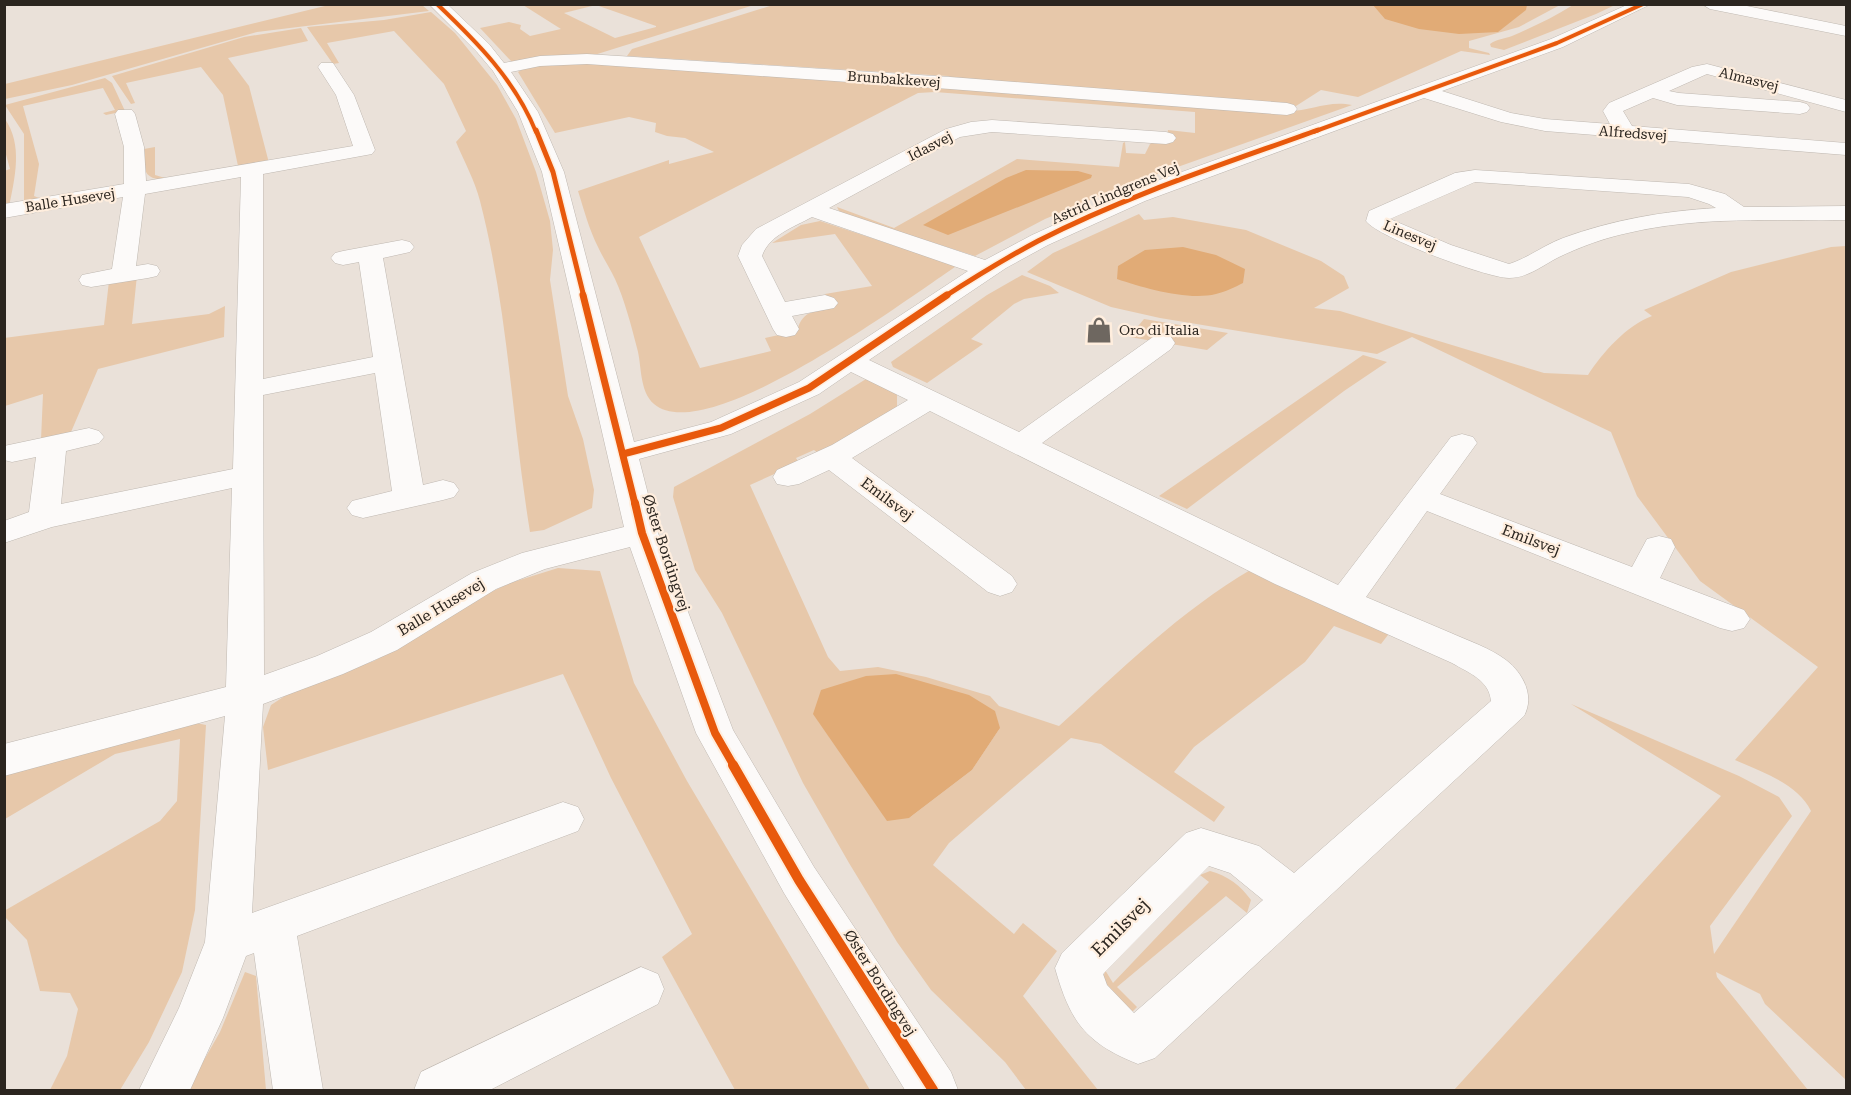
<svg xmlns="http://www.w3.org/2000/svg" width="1851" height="1095" viewBox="0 0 1851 1095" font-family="'Roboto Serif',serif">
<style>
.green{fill:#e7c8aa;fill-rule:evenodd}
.water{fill:#e1ab76}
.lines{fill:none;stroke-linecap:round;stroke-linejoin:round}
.minor-casing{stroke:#bfb8b1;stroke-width:1}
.minor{fill:#fcfaf9;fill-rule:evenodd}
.cycleway-far4-casing{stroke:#ffeede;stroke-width:6}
.cycleway-far3-casing{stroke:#ffeede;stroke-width:8}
.cycleway-far2-casing{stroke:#ffeede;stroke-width:10}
.cycleway-far1-casing{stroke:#ffeede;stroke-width:12}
.cycleway-casing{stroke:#ffeede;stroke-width:14}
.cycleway-far4{stroke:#e8590c;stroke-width:4}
.cycleway-far3{stroke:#e8590c;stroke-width:5}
.cycleway-far2{stroke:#e8590c;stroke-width:7}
.cycleway-far1{stroke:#e8590c;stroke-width:8}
.cycleway{stroke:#e8590c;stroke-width:10}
.labels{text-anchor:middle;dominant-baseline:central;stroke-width:4.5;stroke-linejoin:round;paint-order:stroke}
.far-street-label{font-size:14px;fill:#2b251f;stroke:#ffeede}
.far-poi-label{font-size:14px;fill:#2b251f;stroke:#ffeede;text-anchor:start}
.street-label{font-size:15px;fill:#2b251f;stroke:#ffeede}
.near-street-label{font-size:18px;fill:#2b251f;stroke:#ffeede}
</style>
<rect width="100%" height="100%" fill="#eae1d9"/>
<!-- green -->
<g class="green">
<path d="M329 5H422L429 11 257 32 72 85 5 99V84Z"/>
<path d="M523 5H754L591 56 512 62 480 28 509 22 521 25 520 29 530 36 561 29ZM596 5 656 26V27L615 38 564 13Z"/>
<path d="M773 5H1560L1519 27 1469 41V48L1489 53 1490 55 1461 51 1358 97 1321 90 1296 106 970 84 948 76 627 56 632 49Z"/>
<path d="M1573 5H1615L1596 14 1504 50 1491 47 1490 44C1497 39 1504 39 1512 36 1533 27 1554 17 1573 5Z"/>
<path d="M431 12 455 33 497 85 516 119 536 172 550 221 553 250 550 280 568 396 583 439 594 490 592 508 544 530 530 532C512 422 508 309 480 201 475 181 464 161 456 142L466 131 444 84 394 31 327 43 339 63 333 64 307 27 384 20Z"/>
<path d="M301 28 308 41 228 58 249 86 269 163 162 180C141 177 145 168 144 149L155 147V175L165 178 238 166 223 95 201 67 126 83 135 103 131 104 112 76 244 37Z"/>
<path d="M568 62 1288 111C1311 111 1328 100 1352 105L1124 186 1045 219 975 256 840 213 837 207 894 228 1017 159 1119 167 1123 143 1125 142 1126 153 1145 154 1150 144 1167 135 1168 130 1195 133V112L935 92 918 93 639 237 700 368 771 351 765 338 797 331C803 309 815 312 834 307L825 294 872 286 835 234 772 243 801 225 820 221 950 264 955 267C907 299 706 449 654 404 639 391 642 365 637 348 631 325 625 301 615 279 610 268 603 258 598 247 589 229 584 210 578 191L669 160V164L714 152 685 138 667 136 655 132 656 123 629 117 555 133 518 72 524 68Z"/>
<path d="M105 78 112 83 125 111 106 115 103 113 115 110 103 88 23 106 39 164 34 196 44 200 24 204V134L5 105Z"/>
<path d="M5 119C23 145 15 177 9 207H5L4 171 10 169 5 151Z"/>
<path d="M1139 214 1144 220 1173 217 1246 230 1321 261 1344 276 1349 288 1314 308 1340 311 1544 373 1588 375C1602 353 1627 325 1652 316L1644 310 1731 272 1831 247 1846 246V1080L1765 1004 1760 994 1716 972 1717 977 1808 1090H1454L1721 796 1571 704 1739 776 1779 797 1792 816 1710 926 1714 954 1811 811C1798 784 1762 772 1735 760L1818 667 1700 581 1637 496 1611 432 1412 337 1377 354 1160 318 1111 307 1027 272 1053 253Z"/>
<path d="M137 275 132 324 209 314 225 306 224 337 98 369 71 432 41 440 43 394 5 406 4 338 104 325 109 281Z"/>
<path d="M1022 275 1050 286 1059 293 1024 299 1014 304 971 339 983 344 927 383 893 367 891 362 987 295Z"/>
<path d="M1144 319 1228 333 1207 350 1129 337Z"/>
<path d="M1363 355 1387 362 1344 391 1187 509 1159 496Z"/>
<path d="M866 379 897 392V407L820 455 814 450 796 458 799 463 750 485 828 657 840 671 878 667 926 677 990 696 999 706 1059 726C1121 670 1180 611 1252 569L1391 631 1381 644 1334 626 1305 662 1194 747 1174 772 1225 807 1214 822 1101 744 1071 738 949 843 933 865 1014 934 1023 923 1057 951 1023 996 1098 1090H1026L1005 1062 931 990 897 942 849 863 803 783 722 613 695 570 673 497 674 487 810 414ZM1000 728 972 770 909 818Z"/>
<path d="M558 568 600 571 634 683 687 781 870 1090H735L662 957 692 934 611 778 563 674 268 770 263 727 271 705 297 688 374 661 478 598 510 583Z"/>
<path d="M181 720 206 725 195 910 182 972 149 1042 120 1090H50L67 1056 78 1009 70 993 40 991 27 940 5 917 4 911 160 821 177 801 180 739 115 754 5 819V769Z"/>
<path d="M1210 871C1228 876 1240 885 1251 900L1247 913 1226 896 1117 987 1137 1007 1131 1013 1101 990 1105 970 1113 983 1209 882 1200 875Z"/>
<path d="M245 972 256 976 266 1090H187L220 1032Z"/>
</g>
<!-- water -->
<g class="water">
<path d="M1373 5H1527L1526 10 1498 32 1459 34 1419 29 1385 19Z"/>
<path d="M1026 170 1078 171 1092 175 1091 178 948 235 923 225 1006 178Z"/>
<path d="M1183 247 1216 255 1245 269 1243 283C1235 287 1225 292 1216 294 1188 301 1144 288 1117 279L1118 266 1145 250Z"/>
<path d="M896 674 969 695 995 711 1000 728 972 770 909 818 887 821 813 714 821 690 866 676Z"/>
</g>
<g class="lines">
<!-- minor casing -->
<g class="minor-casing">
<g id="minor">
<path d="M429 4H447L489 44 504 63 540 56 587 54 950 77 1287 103 1294 105 1297 109 1294 113 1287 115 950 89 587 64 540 66 511 72 538 112 564 172 634 442 711 422 799 382 968 271 812 217C794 227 769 235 762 256L785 302 825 295 834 298 838 303 834 308 792 316 799 329 795 335 786 337 777 335 773 329 738 256 742 245 756 229 946 129 971 122 992 120 1166 132 1173 134 1176 138 1173 142 1166 144 992 132 960 137 829 208 985 260 1032 235 1129 191 1551 39 1629 4H1651L1563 47 1442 91 1511 113 1545 119 1610 124 1603 111 1609 103 1692 67 1707 64 1846 100V112L1707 74 1669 91 1679 93 1800 102 1807 104 1810 108 1807 112 1800 114 1677 105 1653 98 1623 111 1632 126 1846 143V155L1545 131 1501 122 1424 98 1145 201 1048 245 1006 268 869 360 1019 432 1153 337 1162 335 1171 337 1175 343 1171 349 1042 443 1338 585 1451 437 1462 434 1473 437 1477 443 1440 494 1632 567 1647 539 1659 536 1671 539 1675 547 1660 578 1744 610 1750 619 1744 628 1732 631 1720 628 1427 511 1366 597C1394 609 1423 621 1451 633 1469 641 1490 648 1506 660 1523 673 1535 696 1524 716L1155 1058 1138 1064C1085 1043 1070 1021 1055 968L1062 953 1186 833 1201 828 1259 846 1294 873 1491 701C1489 680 1469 673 1452 663L1275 584 930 411 852 458 1012 576 1017 584 1012 592 1000 596 988 592 829 470 799 484 788 486 777 484 773 477 777 470 832 445 908 400 851 372 819 394 731 434 639 459 658 533 733 730 814 867 951 1072 958 1090H905L784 893 696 733 630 547 545 569 496 589 397 650 343 674 263 704 252 913 563 802 578 807 584 819 578 831 297 936 323 1090H273L254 953 246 956 223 1018 190 1090H139L179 1008 205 942 225 716 4 776V744L226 687 232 488 52 527 4 543V521L29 512 36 457 12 462 4 460V446L89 428 99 431 104 437 99 443 66 451 61 504 233 469 241 177 145 194 136 266 148 264 157 266 160 271 157 276 148 278 91 287 82 285 79 280 82 275 112 269 123 197 4 218V204L124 184V147L115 114 118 110H132L135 114 144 147 146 181 353 146 336 95 318 67 321 63H333L354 95 375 150 372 154 263 174V379L373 357 359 262 343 265 335 263 331 258 335 253 343 251 402 240 410 242 414 247 410 252 383 258 423 485 443 480 454 483 459 490 454 497 443 500 363 518 352 515 347 508 352 501 392 491 375 373 263 395 264 675 317 656 371 632 472 573 522 553 624 527 542 172 518 112 493 71 477 52ZM1209 866 1230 873 1263 900 1134 1013 1107 985 1103 974Z"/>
<path d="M1702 4H1737L1846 26V36L1710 9Z"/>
<path d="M1475 170 1689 184 1725 194 1744 207 1846 206V220C1774 221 1699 216 1628 233 1604 238 1580 247 1559 257 1543 265 1528 278 1509 278 1487 278 1377 237 1366 221L1369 211 1455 173ZM1475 182 1688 197 1709 204 1716 208C1664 211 1612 220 1563 238 1544 245 1528 258 1509 264L1451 245 1390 219Z"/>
<path d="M641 967 658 974 664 989 658 1004 490 1090H414L421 1072Z"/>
</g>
</g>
<!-- minor -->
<use href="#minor" class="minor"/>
<!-- cycleway-far4 casing -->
<g class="cycleway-far4-casing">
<g id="cycleway-far4">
<path d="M437 4C477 42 515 80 536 132"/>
<path d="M1313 132 1557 43 1643 4"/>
</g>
</g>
<!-- cycleway-far3 casing -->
<g class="cycleway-far3-casing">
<g id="cycleway-far3">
<path d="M536 130 553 172 584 297"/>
<path d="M944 297C975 277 1006 258 1038 241 1127 195 1224 164 1318 130"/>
</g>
</g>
<!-- cycleway-far2 casing -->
<g class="cycleway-far2-casing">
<g id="cycleway-far2">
<path d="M583 295 635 504"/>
<path d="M623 454 721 428 809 388 947 295"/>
</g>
</g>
<!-- cycleway-far1 casing -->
<g class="cycleway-far1-casing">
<path id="cycleway-far1" d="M635 503 642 533 715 733 734 766"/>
</g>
<!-- cycleway casing -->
<g class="cycleway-casing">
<path id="cycleway" d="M733 765 799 880 933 1090"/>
</g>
<!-- cycleway-far4 -->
<use href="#cycleway-far4" class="cycleway-far4"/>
<!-- cycleway-far3 -->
<use href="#cycleway-far3" class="cycleway-far3"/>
<!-- cycleway-far2 -->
<use href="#cycleway-far2" class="cycleway-far2"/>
<!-- cycleway-far1 -->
<use href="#cycleway-far1" class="cycleway-far1"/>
<!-- cycleway -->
<use href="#cycleway" class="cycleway"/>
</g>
<!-- icons -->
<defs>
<g id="shop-bare" transform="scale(2.07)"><path d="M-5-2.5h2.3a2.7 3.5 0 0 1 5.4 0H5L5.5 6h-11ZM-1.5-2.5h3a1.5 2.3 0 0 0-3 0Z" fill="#6e6760" stroke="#ffeede" stroke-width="2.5" paint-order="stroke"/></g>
</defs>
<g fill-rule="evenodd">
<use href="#shop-bare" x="1099" y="330"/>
</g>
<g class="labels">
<!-- far-street labels -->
<g class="far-street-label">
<text transform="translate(894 79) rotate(4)">Brunbakkevej</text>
<text transform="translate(1749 79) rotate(14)">Almasvej</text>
<text transform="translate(1633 133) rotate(4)">Alfredsvej</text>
<text transform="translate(930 146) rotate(-27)">Idasvej</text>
<text transform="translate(1115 193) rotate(-23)">Astrid Lindgrens Vej</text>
<text transform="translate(70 200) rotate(-9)">Balle Husevej</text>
<text transform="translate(1410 235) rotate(23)">Linesvej</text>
</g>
<!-- far-poi labels -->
<g class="far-poi-label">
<text x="1119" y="330">Oro di Italia</text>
</g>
<!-- street labels -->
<g class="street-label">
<text transform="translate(887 499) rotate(37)">Emilsvej</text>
<text transform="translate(1531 540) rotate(21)">Emilsvej</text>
<text transform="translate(666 553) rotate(72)">Øster Bordingvej</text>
<text transform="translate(441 607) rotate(-31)">Balle Husevej</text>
<text transform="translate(880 983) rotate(58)">Øster Bordingvej</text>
</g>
<!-- near-street labels -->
<g class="near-street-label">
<text transform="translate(1120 927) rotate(-45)">Emilsvej</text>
</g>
</g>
<!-- border -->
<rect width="1851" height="1095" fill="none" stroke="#2b251f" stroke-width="12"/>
</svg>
